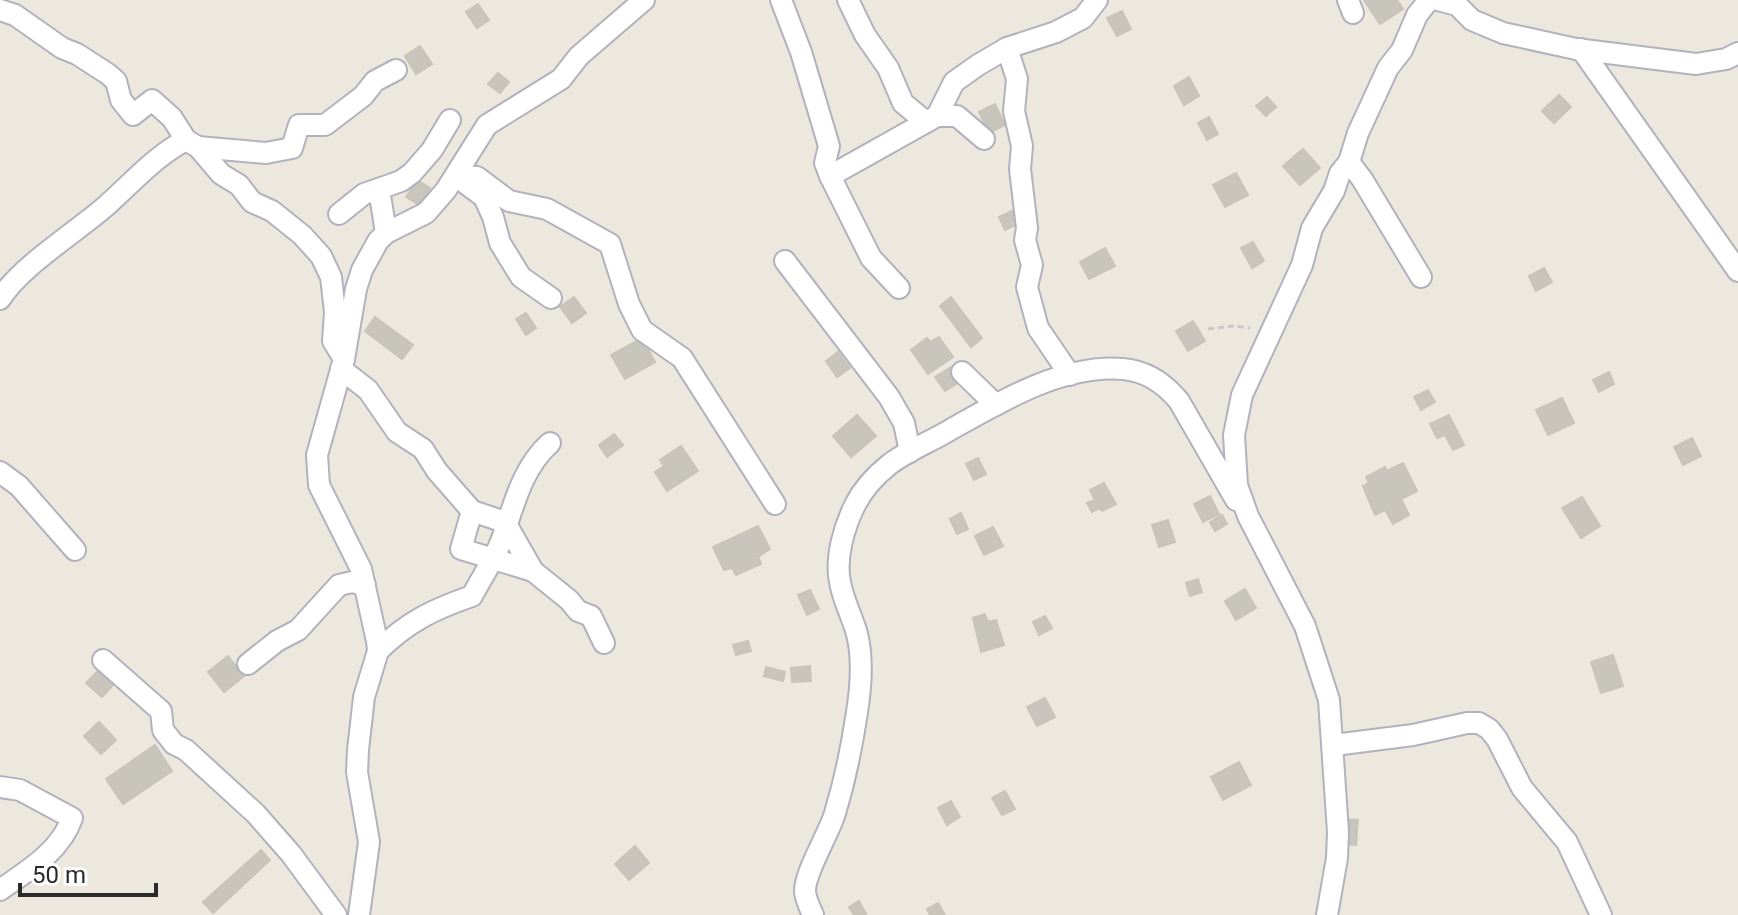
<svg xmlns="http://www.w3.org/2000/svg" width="1738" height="915" viewBox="0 0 1738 915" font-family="Roboto,sans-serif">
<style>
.building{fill:#c8c5bd;stroke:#c8c4b7;stroke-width:2}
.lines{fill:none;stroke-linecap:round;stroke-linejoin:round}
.street-casing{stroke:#b1b2be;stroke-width:24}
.path{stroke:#c8c8c8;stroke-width:3;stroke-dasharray:6 4;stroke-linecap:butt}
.street{stroke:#fff;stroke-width:20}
</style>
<rect width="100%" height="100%" fill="#ede8de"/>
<!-- building -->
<g class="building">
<path d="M1364 0H1397L1403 9 1380 24Z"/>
<path d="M478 4 489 20 477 28 466 12Z"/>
<path d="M1122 11 1131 29 1117 36 1107 18Z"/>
<path d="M420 46 432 64 416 74 405 56Z"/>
<path d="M498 73 509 82 500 93 488 84Z"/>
<path d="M1189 77 1199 96 1184 105 1174 86Z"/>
<path d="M1559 95 1571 107 1554 123 1542 111Z"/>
<path d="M1267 97 1276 107 1266 116 1256 106Z"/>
<path d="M995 104 1005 125 989 133 979 112Z"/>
<path d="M1209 117 1218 134 1207 140 1198 123Z"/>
<path d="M1303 149 1320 168 1300 185 1283 166Z"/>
<path d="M1236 173 1248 195 1225 207 1213 185Z"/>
<path d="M417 180 430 188 419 205 406 197Z"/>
<path d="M1018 208 1024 221 1005 230 999 217Z"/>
<path d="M1253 242 1264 261 1252 268 1241 248Z"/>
<path d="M1105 248 1115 266 1089 279 1080 262Z"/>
<path d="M1544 268 1552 282 1536 291 1529 276Z"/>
<path d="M574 297 586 313 572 323 560 307Z"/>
<path d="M951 297 982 338 971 347 940 306Z"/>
<path d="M526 313 536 328 526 335 516 319Z"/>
<path d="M375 317 413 345 402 359 365 331Z"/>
<path d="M1193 321 1205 341 1188 351 1176 331Z"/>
<path d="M939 337 953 357 928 374 911 350 927 338 930 342Z"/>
<path d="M642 338 655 362 625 379 611 355Z"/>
<path d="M838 352 850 368 837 377 826 361Z"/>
<path d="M951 367 961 381 945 391 935 377Z"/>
<path d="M1609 372 1614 384 1599 392 1593 380Z"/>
<path d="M1428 390 1435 402 1421 410 1414 397Z"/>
<path d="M1562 398 1574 423 1548 435 1536 410Z"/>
<path d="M857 415 876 436 851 457 833 436Z"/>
<path d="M1449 415 1464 445 1453 450 1445 435 1437 438 1430 424Z"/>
<path d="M614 434 623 445 607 457 599 445Z"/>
<path d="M1692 438 1701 456 1683 465 1674 447Z"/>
<path d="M681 446 698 471 667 491 655 472 664 466 660 460Z"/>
<path d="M978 458 986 474 974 480 966 464Z"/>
<path d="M1403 463 1417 491 1401 499 1409 515 1393 524 1385 510 1375 515 1363 486 1369 483 1366 477 1385 467 1387 471Z"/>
<path d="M1104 483 1116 504 1102 511 1100 508 1092 512 1087 503 1095 500 1090 490Z"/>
<path d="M1210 496 1219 514 1203 522 1194 504Z"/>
<path d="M1582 497 1600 526 1581 538 1562 508Z"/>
<path d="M961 513 968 529 957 534 950 519Z"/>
<path d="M1222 515 1227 524 1215 531 1210 522Z"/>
<path d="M1168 520 1175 542 1159 547 1152 525Z"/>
<path d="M758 526 770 549 758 557 761 564 736 575 732 568 724 570 713 547Z"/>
<path d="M993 527 1003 546 984 555 975 536Z"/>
<path d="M1198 579 1202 592 1190 596 1186 583Z"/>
<path d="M1245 589 1256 608 1236 620 1225 601Z"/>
<path d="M810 590 819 609 807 615 798 595Z"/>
<path d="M985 614 988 622 996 620 1004 645 981 652 973 618Z"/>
<path d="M1045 616 1052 628 1039 635 1033 622Z"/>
<path d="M748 641 751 651 736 655 733 645Z"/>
<path d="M1613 655 1623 686 1601 693 1591 662Z"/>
<path d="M228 656 244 676 224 692 208 672Z"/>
<path d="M810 666 811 681 792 682 791 668Z"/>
<path d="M766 667 785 672 783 681 764 676Z"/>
<path d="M98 671 113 685 102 697 86 683Z"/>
<path d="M1045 698 1055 717 1037 726 1027 707Z"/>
<path d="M99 722 116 740 101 754 84 736Z"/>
<path d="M155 745 172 771 123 804 106 779Z"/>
<path d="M1239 762 1251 785 1223 800 1211 777Z"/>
<path d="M1005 791 1015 809 1002 815 992 798Z"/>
<path d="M951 801 960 817 947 825 938 808Z"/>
<path d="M1342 819 1358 820 1356 845 1341 844Z"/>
<path d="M635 846 649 863 629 880 615 864Z"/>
<path d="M261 850 270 860 213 913 203 902Z"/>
<path d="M859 901 866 914 854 915 849 907Z"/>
<path d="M938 903 945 915H930L927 909Z"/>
</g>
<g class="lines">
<!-- street casing -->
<g class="street-casing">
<g id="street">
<path d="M781 0 801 52 829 146 825 163 830 176 871 258 899 288"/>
<path d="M848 0 865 35 888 68 903 103 926 122"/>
<path d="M1348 0 1353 13"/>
<path d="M1438 0 1457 5 1472 20 1503 33 1576 49 1696 64 1726 59 1738 53"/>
<path d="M0 10 15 15 62 48 77 54 108 74 116 81 121 100 133 115 152 100 172 118 186 140 198 147 221 174 239 185 252 202 272 211 302 235 321 256 331 277 335 312 333 341 344 359"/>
<path d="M1007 48 1017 79 1014 111 1022 146 1020 169 1027 228 1025 240 1032 265 1027 287 1038 328 1070 375"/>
<path d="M1581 49 1738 271"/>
<path d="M937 116H957L984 139"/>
<path d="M198 147 266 153 292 148 299 125H325L363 96 375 81 396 70"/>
<path d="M1349 162 1362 179 1421 277"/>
<path d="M456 176 477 177 509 201 547 209 610 244 629 304 642 330 682 358 775 504"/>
<path d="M830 176 937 116 954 82 978 65 1007 48 1056 32 1083 18 1097 0"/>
<path d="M465 183 484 197 493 217 500 243 521 277 551 298"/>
<path d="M379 189 386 233"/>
<path d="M339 214 364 194 401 181 412 173 432 150 450 120"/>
<path d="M785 261 889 397 904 423 910 452"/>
<path d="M0 299C21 266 75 233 106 206 132 183 155 156 186 140"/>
<path d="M341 369 368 390 397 432 423 449 437 471 472 511 505 522 533 571 569 600 578 611 591 616 604 643"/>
<path d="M962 372 996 405"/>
<path d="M0 472 19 486 75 550"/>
<path d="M472 511 461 549 533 571"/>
<path d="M378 651C407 622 434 609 472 596 482 577 495 558 502 539 514 505 522 468 550 443"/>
<path d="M103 660 161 711 163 730 174 744 186 750 256 814 291 854 336 915"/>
<path d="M248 664 277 641 298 630 339 585 352 582 365 585"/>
<path d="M1334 745 1413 735 1467 723H1479L1489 729 1497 739 1522 788 1567 842 1601 915"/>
<path d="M0 787 20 790 72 818C61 851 27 871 0 890"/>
<path d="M359 915 369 842 357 772 358 750 364 697 378 651 377 641 361 569 319 485 317 455 344 359 356 289 362 270 378 241 386 233 426 213 446 190 487 125 561 79 579 56 644 0"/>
<path d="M813 915C810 908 806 900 805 892 804 873 829 834 835 813 845 780 852 746 857 712 861 687 863 658 857 634 852 616 843 600 840 582 835 558 844 527 855 505 863 489 876 475 890 464 906 452 925 444 943 434 996 404 1060 364 1123 369 1147 371 1165 384 1179 401L1236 500"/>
<path d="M1327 915 1337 858 1338 832 1329 700 1305 626 1248 516 1237 485 1234 435 1242 395 1302 265 1312 228 1334 191 1340 173 1349 162 1358 133 1388 68 1402 50 1417 15 1429 0"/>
</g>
</g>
<!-- path -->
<path class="path" d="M1208 329 1233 326 1250 328"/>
<!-- street -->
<use href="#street" class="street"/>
</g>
<!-- scale -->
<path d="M20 883v12h136v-12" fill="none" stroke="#2b2b2b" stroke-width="4"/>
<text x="32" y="883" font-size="24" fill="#2b2b2b" stroke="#ffffff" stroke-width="6" paint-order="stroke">50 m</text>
</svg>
